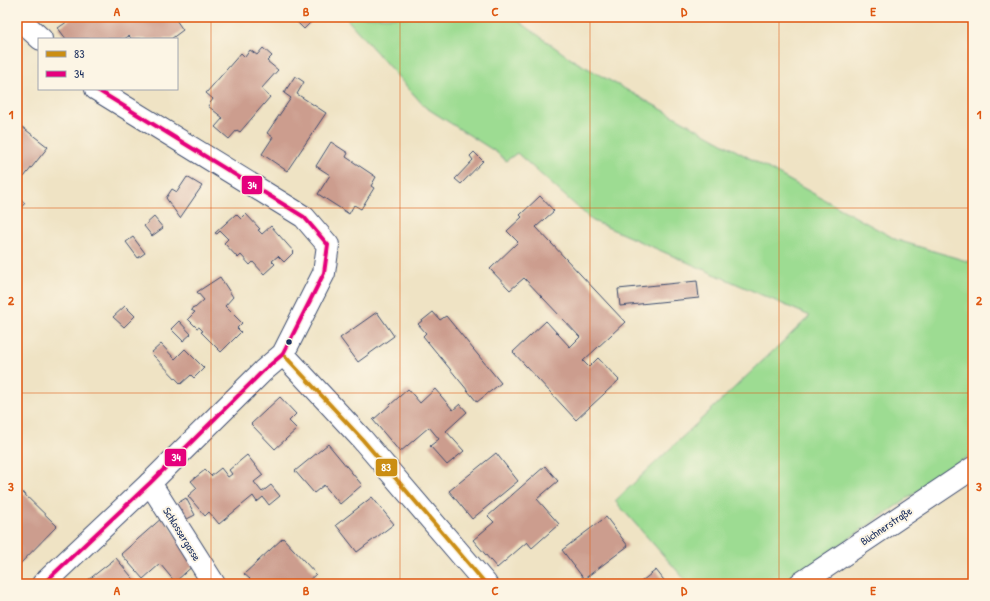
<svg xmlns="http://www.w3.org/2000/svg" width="990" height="601" viewBox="0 0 990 601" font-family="'Patrick Hand',sans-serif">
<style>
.green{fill:#9ddc92;stroke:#5c8678}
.building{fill:#cc9d8e}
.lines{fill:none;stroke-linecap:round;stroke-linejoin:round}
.minor-casing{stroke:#3b4a6d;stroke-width:24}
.minor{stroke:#fff;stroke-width:22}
.bus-1-casing{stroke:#fcf5e5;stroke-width:7}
.bus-2-casing{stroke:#fcf5e5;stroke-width:7}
.bus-1{stroke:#cb8e13;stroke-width:4}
.bus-2{stroke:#e5007d;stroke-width:4}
.grid{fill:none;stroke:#de5710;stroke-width:1;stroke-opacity:0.55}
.bus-dot{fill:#1b2f5e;stroke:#fcf5e5;stroke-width:1.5}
.labels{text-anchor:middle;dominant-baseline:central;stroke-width:4;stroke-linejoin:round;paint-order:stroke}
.street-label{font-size:11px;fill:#1b2f5e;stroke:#fcf5e5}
.line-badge{stroke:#fcf5e5;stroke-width:1.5}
.badge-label{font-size:11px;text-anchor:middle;font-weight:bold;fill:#fff}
.neatline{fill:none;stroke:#de5710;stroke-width:1.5}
.grid-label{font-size:13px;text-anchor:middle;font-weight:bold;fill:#de5710}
</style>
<rect width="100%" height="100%" fill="#fcf5e5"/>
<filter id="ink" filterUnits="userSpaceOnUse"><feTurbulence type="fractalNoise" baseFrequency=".025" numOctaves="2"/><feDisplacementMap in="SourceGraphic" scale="8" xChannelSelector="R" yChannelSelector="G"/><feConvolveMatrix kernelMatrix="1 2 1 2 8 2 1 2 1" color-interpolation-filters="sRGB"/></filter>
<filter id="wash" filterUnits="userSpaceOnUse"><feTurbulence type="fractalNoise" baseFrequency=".012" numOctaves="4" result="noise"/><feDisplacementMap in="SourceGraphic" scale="16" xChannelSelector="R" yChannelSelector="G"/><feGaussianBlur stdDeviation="0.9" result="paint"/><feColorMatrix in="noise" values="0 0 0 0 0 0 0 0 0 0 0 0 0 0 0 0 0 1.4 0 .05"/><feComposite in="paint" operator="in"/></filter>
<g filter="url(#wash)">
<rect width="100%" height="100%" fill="#efe3c4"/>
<!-- green -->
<path class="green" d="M345 17H513L571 59 897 240 973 263V453L783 584H689L615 501 810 316 593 221 517 153 506 161 496 152 425 107Z"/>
<g id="blocks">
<!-- building -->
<g class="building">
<path d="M74 17H174L183 30 171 39H132L129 36 124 39H66L58 28Z"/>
<path d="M292 17H316L304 29Z"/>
<path d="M263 48 272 56 267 61 278 70 261 89 270 97 240 132 237 130 229 139 215 127 223 118 208 106 213 99 206 93 241 53 245 57 250 50 257 55Z"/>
<path d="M295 76 304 82 297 94 326 113 287 171 262 154 273 137 267 133 291 98 284 93Z"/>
<path d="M17 123 48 147 24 177 17 172Z"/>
<path d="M331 142 348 153 346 157 376 177 371 186 374 188 361 209 354 205 349 214 318 194 330 175 316 166Z"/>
<path d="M474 152 483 161 461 184 455 179 473 160 470 156Z"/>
<path d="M187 177 202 186 180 218 166 198 172 189 177 192Z"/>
<path d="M540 196 554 211 536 227 625 322 583 361 589 367 598 358 619 380 576 420 513 352 546 321 570 347 580 337 524 278 510 290 490 269 518 242 507 231 522 217 520 215Z"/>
<path d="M17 197 25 203 17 212Z"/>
<path d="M236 214 241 219 246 214 260 229 258 230 262 234 271 226 294 252 284 262 278 256 272 261 275 264 264 274 253 262 250 265 241 255 238 258 224 243 228 239 220 231 217 234 215 233Z"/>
<path d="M154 217 163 228 152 236 144 226Z"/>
<path d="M133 237 145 253 138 258 126 242Z"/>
<path d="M220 277 233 297 225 306 242 323 237 328 241 332 221 352 201 332 203 331 199 327 197 328 188 319 195 312 191 310 193 307 195 308 204 300 197 292Z"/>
<path d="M697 281 699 298 620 306 618 289Z"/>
<path d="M125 306 135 316 124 327 113 317Z"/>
<path d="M377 312 394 336 358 362 340 338Z"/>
<path d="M433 312 440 320 446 316 501 383 477 402 423 336 426 333 418 324Z"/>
<path d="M179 321 191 334 183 341 171 329Z"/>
<path d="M161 344 175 359 185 349 204 368 194 378 191 375 181 384 151 353Z"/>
<path d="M408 389 420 403 435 389 453 410 460 404 467 412 446 431 464 451 447 465 430 446 439 439 429 427 400 452 373 420Z"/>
<path d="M280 397 296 414 289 421 297 429 275 449 251 424Z"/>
<path d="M328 444 362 485 340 504 324 485 314 493 295 471Z"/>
<path d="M496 453 518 481 472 519 449 491Z"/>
<path d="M247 455 263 475 254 482 262 492 271 485 280 496 269 505 263 497 257 502 253 496 219 524 209 512 205 516 188 496 197 488 191 481 205 470 211 476 221 468 228 477 232 474 229 470Z"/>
<path d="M545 466 558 481 537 499 559 524 532 548 527 542 497 568 473 540 494 522 488 516Z"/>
<path d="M17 487 57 526 17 567Z"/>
<path d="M372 497 394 524 357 552 336 525Z"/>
<path d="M186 498 195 515 185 520 176 504Z"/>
<path d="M163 517 196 563 175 582 160 564 143 579 121 554Z"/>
<path d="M606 517 628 546 584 579 562 550Z"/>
<path d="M283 538 316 574 305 584H245L250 579 244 574Z"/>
<path d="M116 558 136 582 133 584H83Z"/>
<path d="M656 570 667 584H638Z"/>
</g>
</g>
</g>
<g filter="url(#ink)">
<use href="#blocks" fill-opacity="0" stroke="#3b4a6d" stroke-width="1"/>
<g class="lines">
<!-- minor casing -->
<g class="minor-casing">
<g id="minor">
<path d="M19 19 41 39"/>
<path d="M283 354 362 439 486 584"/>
<path d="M150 483 214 584"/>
<path d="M43 584 150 483 263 371 283 354 324 273 328 245 304 217 96 89"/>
<path d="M800 584 973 468"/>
</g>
</g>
<!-- minor -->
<use href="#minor" class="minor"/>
<!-- bus-1 casing -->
<g class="bus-1-casing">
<path id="bus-1" d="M283 354 362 439 486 584"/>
</g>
<!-- bus-2 casing -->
<g class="bus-2-casing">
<path id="bus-2" d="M43 584 150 483 263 371 283 354 324 273 328 245 304 217 96 89"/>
</g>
<!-- bus-1 -->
<use href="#bus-1" class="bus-1"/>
<!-- bus-2 -->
<use href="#bus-2" class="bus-2"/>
</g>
</g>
<!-- grid -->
<path class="grid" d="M211 17V584M400 17V584M590 17V584M779 17V584M17 208H973M17 393H973"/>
<!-- markers -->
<circle class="bus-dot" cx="289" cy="342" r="3.5"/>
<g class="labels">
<!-- street labels -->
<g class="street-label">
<text transform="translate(886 526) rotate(-34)">Büchnerstraße</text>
<text transform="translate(182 534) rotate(58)">Schlossergasse</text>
</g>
</g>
<g class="line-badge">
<rect x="241" y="175" width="22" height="20" rx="4" fill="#e5007d"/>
<rect x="164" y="448" width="23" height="19" rx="4" fill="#e5007d"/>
<rect x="375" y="458" width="23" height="19" rx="4" fill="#cb8e13"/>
</g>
<g class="badge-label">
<text x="252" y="189">34</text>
<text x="176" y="461">34</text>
<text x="386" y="471">83</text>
</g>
<!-- margin -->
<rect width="990" height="601" fill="none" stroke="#fcf5e5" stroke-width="44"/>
<!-- legend -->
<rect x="38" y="38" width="140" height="52" fill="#fcf5e5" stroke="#a2a6af"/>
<rect x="46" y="51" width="20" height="6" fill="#cb8e13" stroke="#a2a6af"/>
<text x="74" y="58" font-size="12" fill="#1b2f5e">83</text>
<rect x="46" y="71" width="20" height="6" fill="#e5007d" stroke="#a2a6af"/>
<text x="74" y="78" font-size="12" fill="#1b2f5e">34</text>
<rect x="22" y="22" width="946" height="557" class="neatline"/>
<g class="grid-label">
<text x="117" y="16">A</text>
<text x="306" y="16">B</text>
<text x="495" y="16">C</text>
<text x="684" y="16">D</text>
<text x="873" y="16">E</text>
<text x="11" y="119">1</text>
<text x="979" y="119">1</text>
<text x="11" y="305">2</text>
<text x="979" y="305">2</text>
<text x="11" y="491">3</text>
<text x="979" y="491">3</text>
<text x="117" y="595">A</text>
<text x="306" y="595">B</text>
<text x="495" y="595">C</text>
<text x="684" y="595">D</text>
<text x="873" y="595">E</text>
</g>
</svg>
